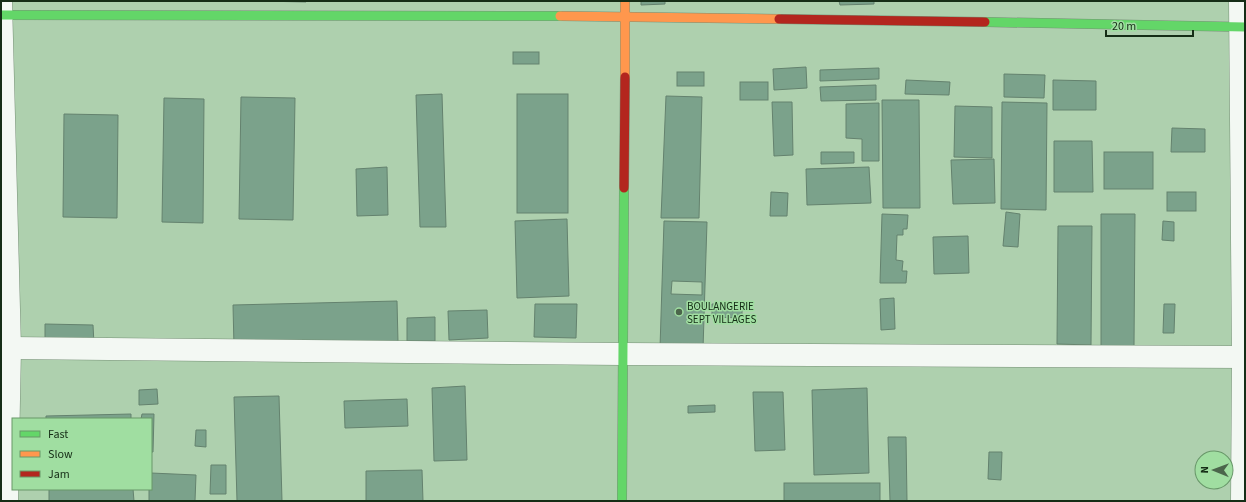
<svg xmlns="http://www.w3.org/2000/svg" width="1246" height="502" viewBox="0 0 1246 502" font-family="'Source Sans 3',sans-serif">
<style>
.building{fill:#7ba28b;stroke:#64826e;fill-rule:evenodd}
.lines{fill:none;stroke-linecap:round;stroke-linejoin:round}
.street-casing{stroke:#769076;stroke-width:23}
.fast-casing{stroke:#769076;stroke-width:10}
.slow-casing{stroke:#769076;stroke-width:10}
.jam-casing{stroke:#769076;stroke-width:10}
.street{stroke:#f3f8f3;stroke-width:22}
.fast{stroke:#63d668;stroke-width:9}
.slow{stroke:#ff974d;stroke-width:9}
.jam{stroke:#b3261e;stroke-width:9}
.poi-dot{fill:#4b664b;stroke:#a0dea1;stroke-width:1.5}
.labels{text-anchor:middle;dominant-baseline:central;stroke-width:3;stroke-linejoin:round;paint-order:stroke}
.poi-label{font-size:11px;fill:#152d16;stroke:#a0dea1;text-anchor:start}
</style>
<rect width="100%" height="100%" fill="#aed0ae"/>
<!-- building -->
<g class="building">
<path d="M261 1H306V2Z"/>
<path d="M641 1H665V4L641 5Z"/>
<path d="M839 1H874V4L840 5Z"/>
<rect x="513" y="52" width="26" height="12"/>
<path d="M806 67 807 88 774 90 773 69Z"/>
<path d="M879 68V79L820 81V70Z"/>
<rect x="677" y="72" width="27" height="14"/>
<path d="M1004 74 1045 75 1044 98 1004 97Z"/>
<path d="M906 80 950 82 949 95 905 94Z"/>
<path d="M1053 80 1096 81V110H1053Z"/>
<rect x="740" y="82" width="28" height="18"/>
<path d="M876 85V100L821 101 820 87Z"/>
<path d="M442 94 446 227H420L416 95Z"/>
<rect x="517" y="94" width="51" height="119"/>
<path d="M666 96 702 97 699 218H661Z"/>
<path d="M241 97 295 98 293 220 239 219Z"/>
<path d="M164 98 204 99 203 223 162 222Z"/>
<path d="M882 100H919L920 208H883Z"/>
<path d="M772 102H792L793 155 774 156Z"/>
<path d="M1002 102 1047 103 1046 210 1001 209Z"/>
<path d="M879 103V161H862V139L846 138V104Z"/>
<path d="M955 106 992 107V158L954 157Z"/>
<path d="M64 114 118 115 117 218 63 217Z"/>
<path d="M1172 128 1205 129V152H1171Z"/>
<path d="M1054 141H1092L1093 192H1054Z"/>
<path d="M821 152H854V163L821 164Z"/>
<rect x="1104" y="152" width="49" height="37"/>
<path d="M994 159 995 203 953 204 951 160Z"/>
<path d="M387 167 388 215 357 216 356 169Z"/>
<path d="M869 167 871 203 807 205 806 169Z"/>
<path d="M771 192 788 193 787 216H770Z"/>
<rect x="1167" y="192" width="29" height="19"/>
<path d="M1006 212 1020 214 1018 247 1003 246Z"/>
<path d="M882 214 908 215 907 229H903V235H897L896 260 903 261 902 271H907L906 283H880Z"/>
<path d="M1101 214H1135L1134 346H1101Z"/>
<path d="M567 219 569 296 517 298 515 221Z"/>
<path d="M664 221 707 222 703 349 660 348ZM672 281 702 282V295L671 294Z"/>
<path d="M1163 221 1174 222V241L1162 240Z"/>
<path d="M1058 226H1092L1091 345 1057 344Z"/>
<path d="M968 236 969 273 934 274 933 237Z"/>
<path d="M894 298 895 329 881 330 880 299Z"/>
<path d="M397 301 398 342 234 347 233 305Z"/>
<path d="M535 304H577L576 338 534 337Z"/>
<path d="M712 304 742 305V318L712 317Z"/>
<path d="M1164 304H1175L1174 333H1163Z"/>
<path d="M487 310 488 338 449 340 448 311Z"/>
<path d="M435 317V341H407V318Z"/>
<path d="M45 324 93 325 94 344 45 343Z"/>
<path d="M465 386 467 460 434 461 432 388Z"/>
<path d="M867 388 869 473 814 475 812 390Z"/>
<path d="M157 389 158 404 139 405V390Z"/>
<path d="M753 392H783L785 450 755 451Z"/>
<path d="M279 396 282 501H237L234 397Z"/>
<path d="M407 399 408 426 345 428 344 401Z"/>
<path d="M715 405V412L688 413V406Z"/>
<path d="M131 414V419H46V416Z"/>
<path d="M142 414H154L153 452H151V419H141Z"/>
<path d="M196 430H206V447L195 446Z"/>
<path d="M888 437H906L907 501H890Z"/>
<path d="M989 452H1002L1001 480 988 479Z"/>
<path d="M211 465H226V494H210Z"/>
<path d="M422 470 423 501H366V471Z"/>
<path d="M151 473 196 475 195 501H149V489H151Z"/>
<rect x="784" y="483" width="96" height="18"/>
<path d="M49 489H133L134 501H49Z"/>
</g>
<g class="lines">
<!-- street casing -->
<g class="street-casing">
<g id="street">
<path d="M1 1 10 348 7 501"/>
<path d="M1240 1 1243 357 1242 501"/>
<path d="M10 348 622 354 1245 357"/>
</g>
</g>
<!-- fast casing -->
<g class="fast-casing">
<g id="fast">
<path d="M1 15 560 16"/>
<path d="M985 22 1245 27"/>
<path d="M622 501 624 188"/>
</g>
</g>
<!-- slow casing -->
<g class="slow-casing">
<g id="slow">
<path d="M560 16 779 19"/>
<path d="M625 77V2"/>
</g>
</g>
<!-- jam casing -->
<g class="jam-casing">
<g id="jam">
<path d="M779 19 985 22"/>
<path d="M624 188 625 77"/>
</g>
</g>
<!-- street -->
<use href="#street" class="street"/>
<!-- fast -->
<use href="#fast" class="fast"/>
<!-- slow -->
<use href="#slow" class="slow"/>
<!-- jam -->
<use href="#jam" class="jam"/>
</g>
<!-- markers -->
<circle class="poi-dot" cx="679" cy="312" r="4"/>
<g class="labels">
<!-- poi labels -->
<g class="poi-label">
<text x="687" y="306">BOULANGERIE<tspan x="687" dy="13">SEPT VILLAGES</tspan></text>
</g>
</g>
<!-- border -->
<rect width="1246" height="502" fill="none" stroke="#152d16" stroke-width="4"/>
<!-- legend -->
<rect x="12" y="418" width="140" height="72" fill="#a0dea1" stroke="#689769"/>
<rect x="20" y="431" width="20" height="6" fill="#63d668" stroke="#689769"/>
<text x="48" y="438" font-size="12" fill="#152d16">Fast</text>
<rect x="20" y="451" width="20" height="6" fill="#ff974d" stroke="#689769"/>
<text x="48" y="458" font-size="12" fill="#152d16">Slow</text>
<rect x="20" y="471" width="20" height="6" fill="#b3261e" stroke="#689769"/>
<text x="48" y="478" font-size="12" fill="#152d16">Jam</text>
<!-- north arrow -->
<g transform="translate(1214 470) rotate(271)"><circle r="19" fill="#a0dea1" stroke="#689769"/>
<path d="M0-3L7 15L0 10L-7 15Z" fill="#4b664b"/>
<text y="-6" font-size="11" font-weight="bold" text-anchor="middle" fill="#152d16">N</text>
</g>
<!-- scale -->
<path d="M1106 30v6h87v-6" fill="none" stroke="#152d16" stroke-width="2"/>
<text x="1112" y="30" font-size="12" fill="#152d16" stroke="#a0dea1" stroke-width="3" paint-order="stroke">20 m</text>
</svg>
